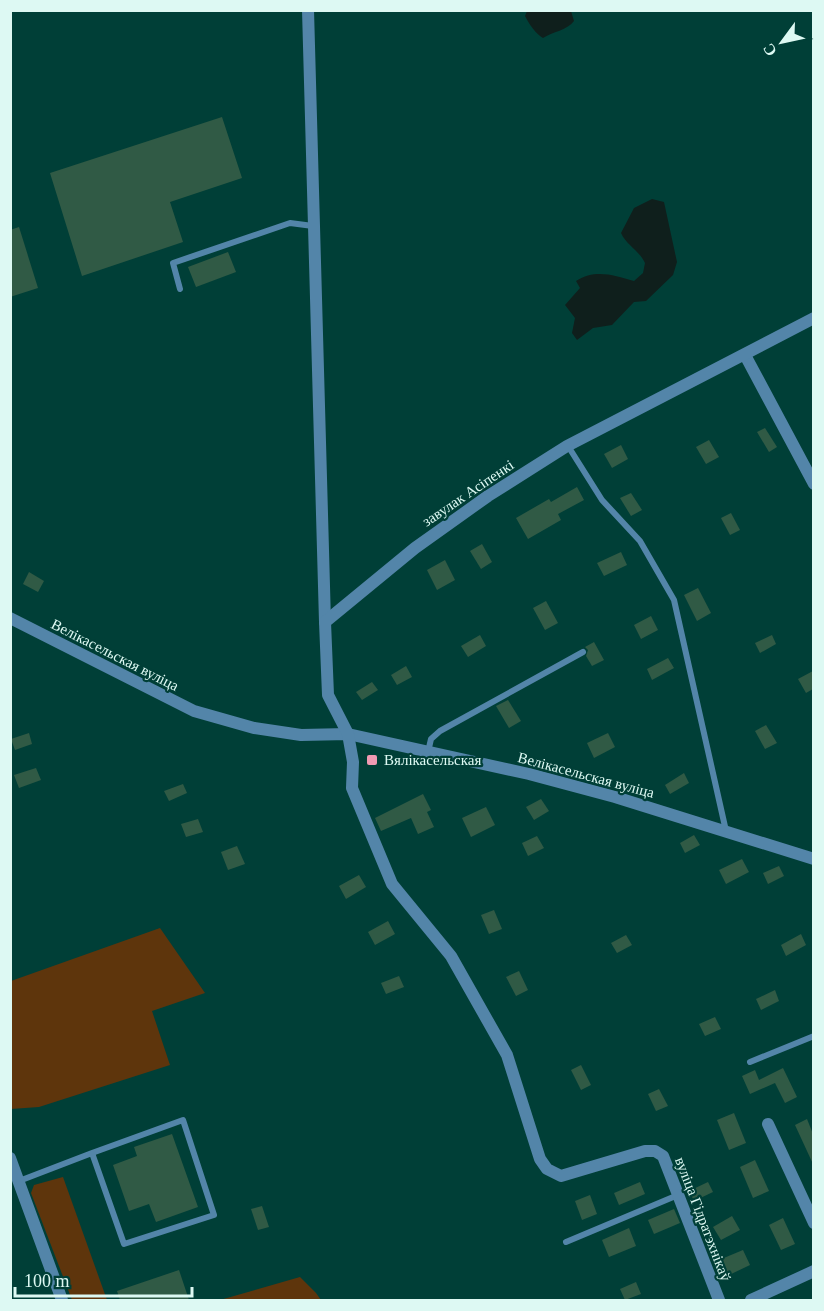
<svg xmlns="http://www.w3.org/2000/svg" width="824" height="1311" viewBox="0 0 824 1311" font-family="Georgia,serif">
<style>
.green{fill:#5e350c}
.water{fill:#0f1f1c}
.building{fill:#305a45}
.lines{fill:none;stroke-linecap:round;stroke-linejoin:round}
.lane{stroke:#5385a9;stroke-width:6}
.street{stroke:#5385a9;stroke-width:12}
.poi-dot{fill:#f19ab3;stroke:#003f37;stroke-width:2}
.labels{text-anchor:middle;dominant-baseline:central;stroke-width:4.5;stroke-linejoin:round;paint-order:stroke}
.street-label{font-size:15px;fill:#ddf9f3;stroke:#003f37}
.poi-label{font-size:15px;fill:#ddf9f3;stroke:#003f37;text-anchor:start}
</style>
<rect width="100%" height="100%" fill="#003f37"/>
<!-- green -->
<g class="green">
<path d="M160 928 205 993 152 1011 170 1065 39 1107 11 1109V981Z"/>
<path d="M63 1177 107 1300H72L31 1193 34 1185Z"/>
<path d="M300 1277 316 1293 321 1300H220Z"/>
</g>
<!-- water -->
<g class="water">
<path d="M527 11H571L574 21C568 30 552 32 543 38 536 34 529 24 525 16Z"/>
<path d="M652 199 664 202 677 262 673 275 646 301 634 302 612 325 593 328 577 340 572 333 575 318 565 305 580 288 576 281C595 269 613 275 634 281L643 273 645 263C639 250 627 246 621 233L634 208Z"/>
</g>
<!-- building -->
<g class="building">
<path d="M222 117 242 178 170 202 183 242 82 276 50 173Z"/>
<path d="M19 227 38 288 10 297V230Z"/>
<path d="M228 252 236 272 196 287 188 267Z"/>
<path d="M765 428 777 447 769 452 757 432Z"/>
<path d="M709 440 719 457 706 464 696 447Z"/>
<path d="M621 445 628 459 612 468 604 454Z"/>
<path d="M577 487 584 500 558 514 561 520 528 539 516 518 549 499 551 502Z"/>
<path d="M631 493 642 510 631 516 620 498Z"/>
<path d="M731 513 740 530 730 535 721 518Z"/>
<path d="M482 544 492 562 481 569 470 551Z"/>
<path d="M621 552 627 565 604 576 597 563Z"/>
<path d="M445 560 455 580 437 590 427 570Z"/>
<path d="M29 572 44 581 38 592 23 584Z"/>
<path d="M698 588 711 613 697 621 684 595Z"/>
<path d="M546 601 558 623 545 630 533 608Z"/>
<path d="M651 616 658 630 641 639 634 625Z"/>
<path d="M480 635 486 646 468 657 461 646Z"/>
<path d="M772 635 776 644 760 653 755 643Z"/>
<path d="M594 642 604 660 592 666 586 656 588 650 585 647Z"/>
<path d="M668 658 674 668 652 680 647 669Z"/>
<path d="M406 666 412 677 397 685 391 675Z"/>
<path d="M813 671V689L806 693 798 679Z"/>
<path d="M372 682 378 690 362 700 356 692Z"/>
<path d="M508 700 521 721 509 728 496 706Z"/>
<path d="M766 725 777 743 765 749 755 731Z"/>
<path d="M29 733 32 744 15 750 11 739Z"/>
<path d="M608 733 615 747 594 758 587 743Z"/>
<path d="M36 768 41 780 19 788 14 775Z"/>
<path d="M684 773 689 783 670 794 665 785Z"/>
<path d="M183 784 187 793 169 801 164 791Z"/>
<path d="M423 794 431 810 427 812 434 827 418 834 411 818 381 831 375 818Z"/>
<path d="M541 799 549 811 534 820 526 807Z"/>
<path d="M486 807 495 825 471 837 462 818Z"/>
<path d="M198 819 203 832 186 837 181 824Z"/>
<path d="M694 835 700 845 685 853 680 843Z"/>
<path d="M537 836 544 848 528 856 522 843Z"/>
<path d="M237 846 245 864 228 870 221 852Z"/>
<path d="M742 859 749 872 726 884 719 870Z"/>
<path d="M779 866 784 876 768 884 763 873Z"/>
<path d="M359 875 366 887 346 899 339 886Z"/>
<path d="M494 910 502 929 489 934 481 915Z"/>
<path d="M388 921 395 934 375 945 368 932Z"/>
<path d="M801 934 806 945 786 956 781 945Z"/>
<path d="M626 935 632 945 617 953 611 943Z"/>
<path d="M519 971 528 990 516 996 506 977Z"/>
<path d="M399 976 404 987 386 994 381 983Z"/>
<path d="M775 990 779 1001 761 1010 756 999Z"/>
<path d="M715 1017 721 1029 705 1036 699 1024Z"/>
<path d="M581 1065 591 1085 581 1090 571 1070Z"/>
<path d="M783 1068 797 1097 785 1103 775 1083 750 1094 742 1076 755 1070 759 1080Z"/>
<path d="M659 1089 668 1106 656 1111 648 1094Z"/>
<path d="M734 1113 746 1143 729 1150 717 1120Z"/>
<path d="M807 1119 813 1134V1164L795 1125Z"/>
<path d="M172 1134 198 1207 156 1222 149 1204 129 1211 113 1165 137 1156 134 1147Z"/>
<path d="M755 1160 769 1191 753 1198 740 1167Z"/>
<path d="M640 1182 645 1194 619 1205 614 1193Z"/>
<path d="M708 1182 713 1192 694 1201 689 1191Z"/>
<path d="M590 1195 597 1214 582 1220 575 1201Z"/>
<path d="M262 1206 269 1227 258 1230 251 1209Z"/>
<path d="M674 1209 680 1223 654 1234 648 1220Z"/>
<path d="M732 1216 740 1230 721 1240 713 1227Z"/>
<path d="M783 1218 795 1244 781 1250 769 1225Z"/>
<path d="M629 1228 636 1246 609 1257 602 1240Z"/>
<path d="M743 1250 750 1265 727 1276 719 1260Z"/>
<path d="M179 1270 189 1300H120L117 1291Z"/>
<path d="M636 1282 641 1294 625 1300 620 1289Z"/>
</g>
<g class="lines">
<!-- lane -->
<g class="lane">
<path d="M180 289 173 263 290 223 313 226"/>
<path d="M568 446 602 500 640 541 674 600 726 831"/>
<path d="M428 752 431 739 440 731 583 652"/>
<path d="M750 1062 814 1036"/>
<path d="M19 1181 92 1153 124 1244 214 1215 183 1120 92 1153"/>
<path d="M566 1242 678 1195"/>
</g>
<!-- street -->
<g class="street">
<path d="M308 10 325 622"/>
<path d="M745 355 814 484"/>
<path d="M10 618 194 711 254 728 301 735 348 734 529 774 615 797 814 859"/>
<path d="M768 1124 814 1223"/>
<path d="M10 1158 62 1300"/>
<path d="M719 1300 663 1156 655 1151H645L561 1176 547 1169 540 1159 507 1055 451 956 392 884 352 788 353 762 348 734 328 695 325 622 415 548 488 496 567 446 814 318"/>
<path d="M751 1300 814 1271"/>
</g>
</g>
<!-- markers -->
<rect class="poi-dot" x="366" y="754" width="12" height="12" rx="3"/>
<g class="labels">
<!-- street labels -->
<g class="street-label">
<text transform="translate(468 493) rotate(-34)">завулак Асіпенкі</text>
<text transform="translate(115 655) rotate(27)">Велікасельская вуліца</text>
<text transform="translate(586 775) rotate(15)">Велікасельская вуліца</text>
<text transform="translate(703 1219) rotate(69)">вуліца Гідратэхнікаў</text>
</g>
<!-- poi labels -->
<g class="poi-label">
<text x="384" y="760">Вялікасельская</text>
</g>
</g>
<!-- border -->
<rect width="824" height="1311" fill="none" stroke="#ddf9f3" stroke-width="24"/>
<!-- north arrow -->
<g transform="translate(782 42) rotate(237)" stroke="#003f37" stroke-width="4.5" paint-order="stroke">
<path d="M0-4.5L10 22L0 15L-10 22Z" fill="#ddf9f3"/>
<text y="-9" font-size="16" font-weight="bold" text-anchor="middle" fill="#ddf9f3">С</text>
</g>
<!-- scale -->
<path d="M15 1287v9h177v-9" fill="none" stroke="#ddf9f3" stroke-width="3"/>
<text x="24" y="1287" font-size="18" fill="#ddf9f3" stroke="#003f37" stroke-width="4.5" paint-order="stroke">100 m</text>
</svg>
